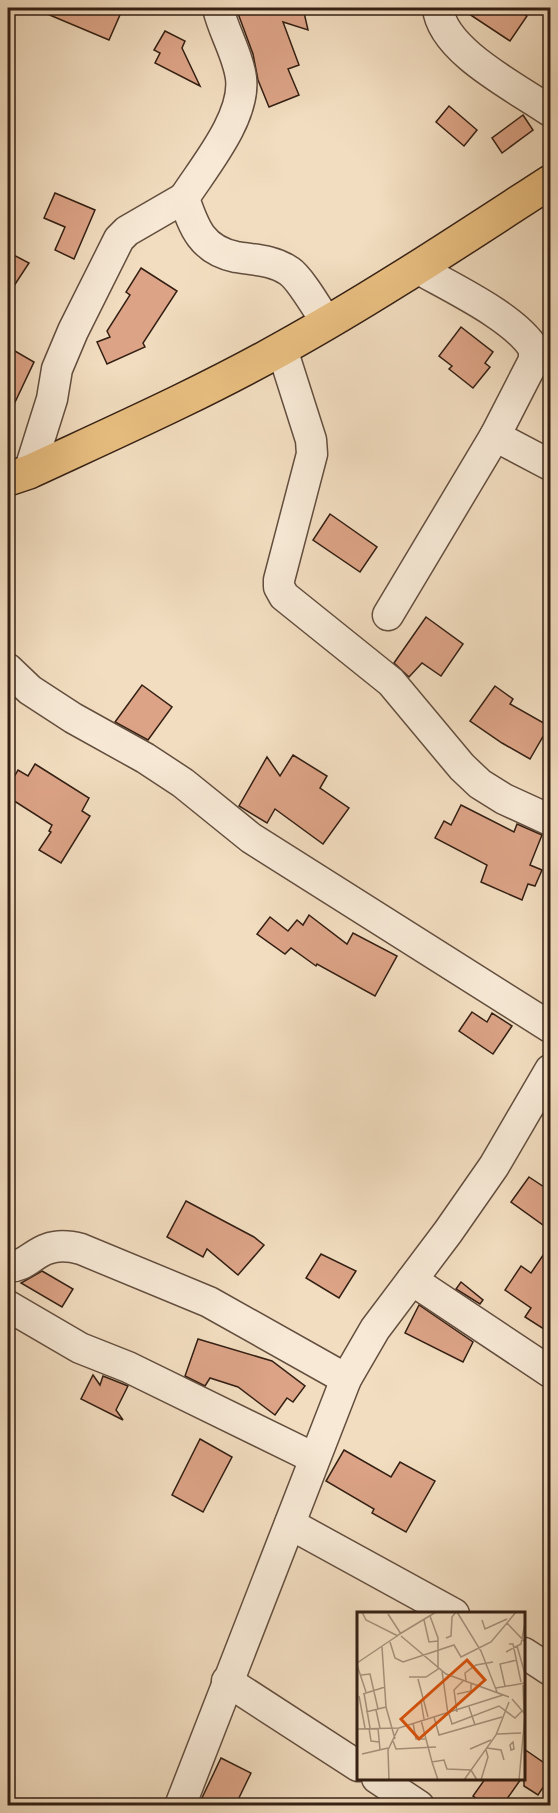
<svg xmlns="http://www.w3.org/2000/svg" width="558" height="1813" viewBox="0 0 558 1813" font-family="'IM FELL English',serif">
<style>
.building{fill:#dca386;stroke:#331f13;stroke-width:1.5}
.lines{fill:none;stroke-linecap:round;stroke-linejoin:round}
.minor-casing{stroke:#634e3e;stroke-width:33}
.major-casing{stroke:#331f13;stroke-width:36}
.minor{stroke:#f7e9d6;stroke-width:30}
.major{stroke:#e9be80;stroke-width:33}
.inset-road{fill:none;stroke:#a6917b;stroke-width:1.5}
.view{fill:#d6530d;fill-opacity:0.15;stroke:#d6530d;stroke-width:3}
.inset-edge{fill:none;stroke:#331f13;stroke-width:3}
</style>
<rect width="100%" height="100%" fill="#f2ddc0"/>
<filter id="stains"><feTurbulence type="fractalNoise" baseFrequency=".00333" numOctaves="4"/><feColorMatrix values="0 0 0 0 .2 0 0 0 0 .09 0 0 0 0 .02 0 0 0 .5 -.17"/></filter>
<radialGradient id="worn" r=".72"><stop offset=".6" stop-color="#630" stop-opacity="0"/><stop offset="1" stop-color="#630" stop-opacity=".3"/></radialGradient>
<!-- building -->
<g class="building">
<path d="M33 8H123L109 40Z"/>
<path d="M236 8H303L308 30 283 22 299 65 288 69 299 95 269 107 258 80 253 54Z"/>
<path d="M460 8H514L527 16 510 41Z"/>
<path d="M165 31 185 41 182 48 200 86 155 63 160 53 154 50Z"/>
<path d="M449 106 477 130 464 146 436 122Z"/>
<path d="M523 115 533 130 502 153 492 138Z"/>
<path d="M55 193 95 210 74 259 55 250 65 227 44 218Z"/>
<path d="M8 252 29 263 8 295Z"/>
<path d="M141 268 177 291 143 343 145 347 107 364 97 342 110 337 107 331 130 295 126 292Z"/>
<path d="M461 327 493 352 485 363 490 367 473 388 449 369 452 366 439 356Z"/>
<path d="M8 347 34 362 8 417Z"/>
<path d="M330 514 377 547 360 572 313 540Z"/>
<path d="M426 617 463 644 441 676 422 663 409 677 394 663Z"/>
<path d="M142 685 172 707 148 740 115 722Z"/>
<path d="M495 686 513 699 510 704 549 726 530 759 502 743 470 721Z"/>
<path d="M293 755 327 776 320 788 349 808 323 844 275 809 267 823 239 806 267 757 280 776Z"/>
<path d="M35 764 89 798 82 811 90 816 61 863 39 850 51 832 49 831 52 825 8 797V788L18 770 28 776Z"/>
<path d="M461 805 514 832 517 824 542 835 530 865 542 870 535 886 528 884 522 900 481 882 487 865 435 838 444 821 451 825Z"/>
<path d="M309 915 347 944 353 933 397 956 375 996 317 964 316 966 291 948 285 954 257 934 270 917 288 931 297 920 303 925Z"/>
<path d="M472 1012 487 1022 492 1013 512 1026 493 1054 459 1031Z"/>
<path d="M529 1177 550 1191V1230L511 1202Z"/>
<path d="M186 1201 254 1237 264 1245 238 1275 207 1249 203 1257 167 1237Z"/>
<path d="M550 1245V1333L525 1317 531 1308 505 1290 521 1266 531 1273Z"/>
<path d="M321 1254 356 1271 339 1298 306 1278Z"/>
<path d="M42 1271 73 1289 62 1307 21 1283Z"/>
<path d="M461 1282 483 1300 480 1304 456 1289Z"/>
<path d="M419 1305 473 1342 463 1362 405 1333Z"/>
<path d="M198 1339 272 1361 305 1386 293 1402 287 1398 275 1415 238 1387 210 1378 205 1386 185 1376Z"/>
<path d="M93 1375 100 1385 103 1376 128 1386 116 1410 123 1420 81 1399Z"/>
<path d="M200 1439 232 1457 203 1512 172 1495Z"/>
<path d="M344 1450 391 1477 400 1462 435 1481 406 1532 372 1513 374 1509 326 1481Z"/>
<path d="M524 1749 550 1767V1777L538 1795 524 1786Z"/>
<path d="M221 1758 251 1773 235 1806H212L201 1800Z"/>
<path d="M485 1779H521L502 1806H486L473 1796Z"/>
</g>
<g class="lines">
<!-- minor casing -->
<g class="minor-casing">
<g id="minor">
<path d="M218 8C223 31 238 54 241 78 246 117 204 167 184 198 194 228 202 250 236 257 254 260 273 260 289 271 300 278 319 311 327 323"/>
<path d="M438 8C442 51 517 88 550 111"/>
<path d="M282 349 311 440 312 454 279 580V587L284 596 391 682 462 767 480 784 504 799 550 820"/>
<path d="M495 436 550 465"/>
<path d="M29 472 52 399 57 369 73 331 119 239 127 231 184 198"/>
<path d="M388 615 495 436 534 360V349C515 317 450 287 417 268"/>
<path d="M8 669 30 690 73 718 145 758 183 783 251 838 550 1027"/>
<path d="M8 1266C22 1269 34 1253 47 1249 58 1245 70 1246 81 1249L209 1302 346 1379"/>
<path d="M412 1280 550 1372"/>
<path d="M8 1306 80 1348 128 1367 314 1458"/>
<path d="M290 1524 454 1614"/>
<path d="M524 1653 550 1670"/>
<path d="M227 1681 358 1766"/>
<path d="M377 1778 419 1806"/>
<path d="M180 1806 346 1379 375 1329 448 1232 494 1166 550 1070"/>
</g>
</g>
<!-- major casing -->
<g class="major-casing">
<path id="major" d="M8 479 29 472C115 432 201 394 283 348 375 297 462 239 550 182"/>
</g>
<!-- minor -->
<use href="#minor" class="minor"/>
<!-- major -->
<use href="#major" class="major"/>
</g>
<!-- overview -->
<g transform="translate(357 1612)">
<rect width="168" height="168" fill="#f2ddc0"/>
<path class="inset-road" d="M5 0 9 8 41 24M100 0 124 39 140 80M159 0 150 11 168 30M31 2 44 22M67 8 72 30 81 29M125 8 128 17 150 7M41 23 79 0M44 24 89 62 152 85M89 26 94 24 95 5 99 0M33 30 38 46 46 50 97 33 104 45 134 30 150 11M152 32H156L164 70M160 34 168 62M25 35 29 95 38 127M149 40 164 32 168 11M0 51 40 24M0 53 9 80M85 59 91 102M4 63 13 62 21 97M52 65H69L81 57V26L73 4M61 67 71 105M109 69 108 61 119 53 136 50M166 73 167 99M148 74 143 52 160 48M139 76 168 71M7 81 13 116M6 82 28 75M100 82 114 79V72M2 84 8 116M155 87 168 102M64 89 67 107M112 95 118 113M19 98 23 116M9 100 29 95M100 100 97 78 106 69M92 102 95 112 142 94 158 106 165 99M77 105 82 123 145 105M64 108 75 150 87 148 90 157 114 158 120 168M56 111 59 127H68M12 116 14 129 22 130M21 116 23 138M0 117 42 116 146 83M140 122 164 121M36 129 39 137 79 135M156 130 157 137 154 138 153 133ZM130 136 144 138 147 148M113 137 134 128M5 142 31 136M75 150 81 168M32 168 31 138 41 117M107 168 139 123 152 90M124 168 131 145 129 138M162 168 168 103"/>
<path class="view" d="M110 48 128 68 62 127 44 107Z"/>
<rect width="168" height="168" class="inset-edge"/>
</g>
<!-- margin -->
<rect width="558" height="1813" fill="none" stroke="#f2ddc0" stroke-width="30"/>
<rect x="9" y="9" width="540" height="1795" fill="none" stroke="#331f13" stroke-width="3"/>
<rect x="15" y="15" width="528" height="1783" fill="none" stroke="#331f13" stroke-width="1.5"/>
<rect width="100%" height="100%" filter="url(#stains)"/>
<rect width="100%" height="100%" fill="url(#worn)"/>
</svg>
